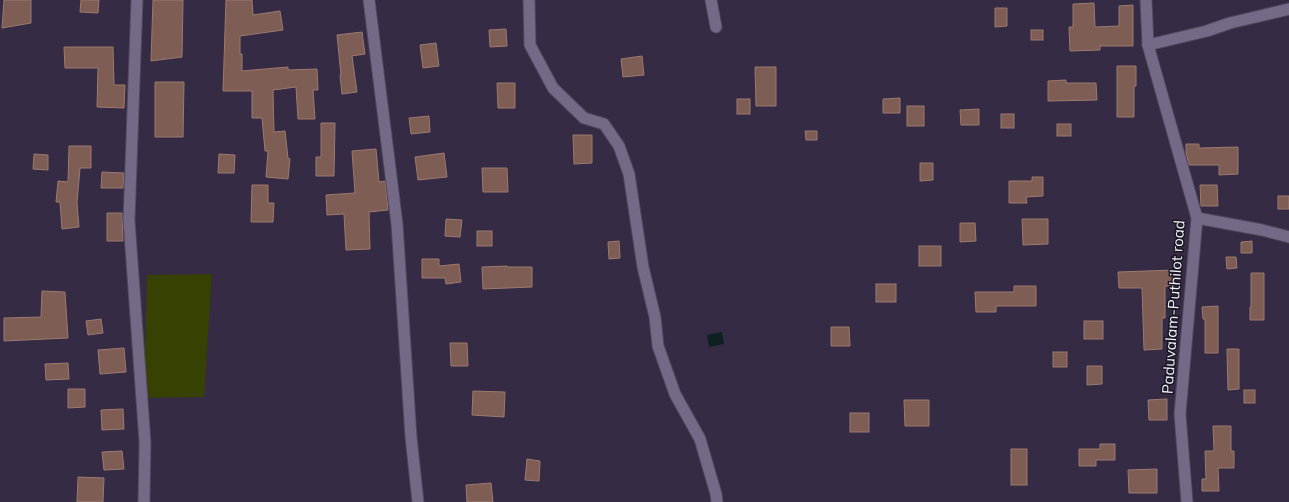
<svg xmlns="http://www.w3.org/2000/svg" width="1289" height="502" viewBox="0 0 1289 502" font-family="Mulish,sans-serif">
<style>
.green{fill:#374102}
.water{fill:#0e2122}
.building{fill:#7e5d55;stroke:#9d7a71}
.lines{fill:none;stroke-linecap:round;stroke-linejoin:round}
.minor-casing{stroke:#50485d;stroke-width:13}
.minor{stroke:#746a87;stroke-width:11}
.labels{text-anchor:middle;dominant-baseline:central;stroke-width:3;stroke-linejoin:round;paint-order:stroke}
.street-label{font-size:15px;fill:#f5f1fe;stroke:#1a1622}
</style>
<rect width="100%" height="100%" fill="#352b44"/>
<!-- green -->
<path class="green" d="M212 274 204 397 144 398 147 275Z"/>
<!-- water -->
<path class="water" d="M722 332 724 344 709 347 707 335Z"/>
<!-- building -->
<g class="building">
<path d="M4 0H31V23L2 28Z"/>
<path d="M81 0H99L98 13 80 12Z"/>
<path d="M153 0H183L182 57 151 61Z"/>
<path d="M226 0H252L253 15 280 11 283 30 240 36V54H242V71L288 67V70L317 69 318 90H313L315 119H298L296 87 273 90 274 132 285 131 288 158 290 159 288 179 266 177 268 151H265L262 118H252V91H223Z"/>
<path d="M1094 3 1095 27 1119 26V6L1133 5V46H1100V50L1070 51 1069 27H1073V4Z"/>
<path d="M995 8H1007V26L995 27Z"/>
<path d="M506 29 507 46 490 47 489 30Z"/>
<rect x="1031" y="30" width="12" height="10"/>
<path d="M362 32 365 54 352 56 357 92 342 94 340 75H341L337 35Z"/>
<path d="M436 43 439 66 423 68 420 45Z"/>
<path d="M64 47H113L114 85H125L124 108 97 107 98 68H65Z"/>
<path d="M642 56 644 75 623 77 621 59Z"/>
<path d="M1117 66H1136V86H1134V117H1117Z"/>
<path d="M755 67H776V106H756Z"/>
<path d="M1066 80V83H1096L1097 100 1048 101V81Z"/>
<path d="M155 82H184L183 137H155Z"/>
<path d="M497 83H515V108H498Z"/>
<path d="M900 98V113H883V99Z"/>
<rect x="737" y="99" width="13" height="15"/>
<rect x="907" y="106" width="17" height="20"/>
<path d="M979 109V125H961L960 110Z"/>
<rect x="1001" y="114" width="13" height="14"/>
<path d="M429 116 430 132 411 134 409 118Z"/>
<path d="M321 123H335L334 176H316V157H321Z"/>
<rect x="1057" y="124" width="14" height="12"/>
<path d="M805 131H817V140H806Z"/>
<path d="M573 135H592V163L574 164Z"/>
<path d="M1186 144H1199V148L1238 147V174L1219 175V165H1189L1186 153Z"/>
<path d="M69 146H91V168H80L77 203 79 227 62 229 60 202H56L58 181 68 182Z"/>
<path d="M376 149 379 182 385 181 388 210 369 212 370 249 346 250 344 214 327 215 326 195 355 193 352 151Z"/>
<path d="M444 153 447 177 418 180 415 157Z"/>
<path d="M34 154 48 155V170L33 169Z"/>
<path d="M219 154 235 155 234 173H218Z"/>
<path d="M920 163H933V180L920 181Z"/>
<path d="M482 168H507L508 192H483Z"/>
<path d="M102 172 124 173 123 188H101Z"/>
<path d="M1032 177H1043V196L1026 197 1027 203H1009V181H1032Z"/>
<path d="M252 185H268V203H274L273 222H251Z"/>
<path d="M1200 185H1217L1218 206H1201Z"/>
<rect x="1278" y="196" width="11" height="13"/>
<path d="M107 213H122L123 241H107Z"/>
<path d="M446 219 462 220 460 237 445 236Z"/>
<path d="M1022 219H1048V244L1023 245Z"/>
<path d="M960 223H975L976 241 960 242Z"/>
<rect x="477" y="231" width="15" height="15"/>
<path d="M619 241 620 258 609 259 608 242Z"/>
<path d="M1252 241V253H1241V242Z"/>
<rect x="919" y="246" width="22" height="20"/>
<path d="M1226 257H1236L1237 268 1227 269Z"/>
<path d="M422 259H439V266L459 264 461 282 446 284 445 278H422Z"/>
<path d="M507 266V267H532V287L483 289 482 267Z"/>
<path d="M1174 270V286H1165V318H1162V349L1144 350 1142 288H1119L1118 272Z"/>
<path d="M1251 273H1264V320H1250V307H1251Z"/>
<rect x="876" y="284" width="20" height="18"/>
<path d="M1014 286H1036V306H996V312H976L975 292H1014Z"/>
<path d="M42 291 65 292 68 338 4 341V318L41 317Z"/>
<path d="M1218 306V353H1205V319H1203L1202 307Z"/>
<path d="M101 319 103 333 88 335 86 321Z"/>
<rect x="1084" y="321" width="19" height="18"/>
<path d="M831 327H849L850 346H831Z"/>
<path d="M450 343H467L468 366H451Z"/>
<path d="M124 348 126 372 100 374 98 350Z"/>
<path d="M1227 349H1239V389L1228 390Z"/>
<rect x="1053" y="352" width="14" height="15"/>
<path d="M68 363 69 379 46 380 45 364Z"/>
<path d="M1087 366H1102V384L1087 385Z"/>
<path d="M68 389H85V407L68 408Z"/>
<rect x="1244" y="390" width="11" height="13"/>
<path d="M473 391 505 392 504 417 472 415Z"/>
<path d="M1167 399V420H1149L1148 400Z"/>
<path d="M904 400H929V426H905Z"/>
<path d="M123 409 124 429 102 430 101 410Z"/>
<rect x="850" y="413" width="19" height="19"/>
<path d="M1213 426H1231V451H1234V468H1218L1219 491H1202V479H1206L1205 451H1214Z"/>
<path d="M1100 444H1115V460H1096V466H1079V449H1100Z"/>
<rect x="1011" y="449" width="16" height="36"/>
<path d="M122 451 124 469 104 470 102 452Z"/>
<path d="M527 459 540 461 539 481 525 480Z"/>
<path d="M1157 469V493H1129L1128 470Z"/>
<path d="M78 477 104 478 103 502H77Z"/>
<path d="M491 483 493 502H467L466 485Z"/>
</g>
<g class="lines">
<!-- minor casing -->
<g class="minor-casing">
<g id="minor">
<path d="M137 0 129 220 145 442 144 502"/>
<path d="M369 0 397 224 411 437 418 502"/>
<path d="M529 0 530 45 553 88 584 118 604 124 619 146 629 174 643 267 655 317 658 346 675 394 700 439 716 494 717 502"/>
<path d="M711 0 716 27"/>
<path d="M1146 0 1148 45 1197 218 1180 414 1187 502"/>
<path d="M1148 45 1207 31 1230 23 1289 9"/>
<path d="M1197 218 1262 230 1289 237"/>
</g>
</g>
<!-- minor -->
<use href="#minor" class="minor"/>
</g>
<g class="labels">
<!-- street labels -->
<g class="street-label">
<text transform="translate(1173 307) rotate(-86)">Paduvalam-Puthilot road</text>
</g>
</g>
</svg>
